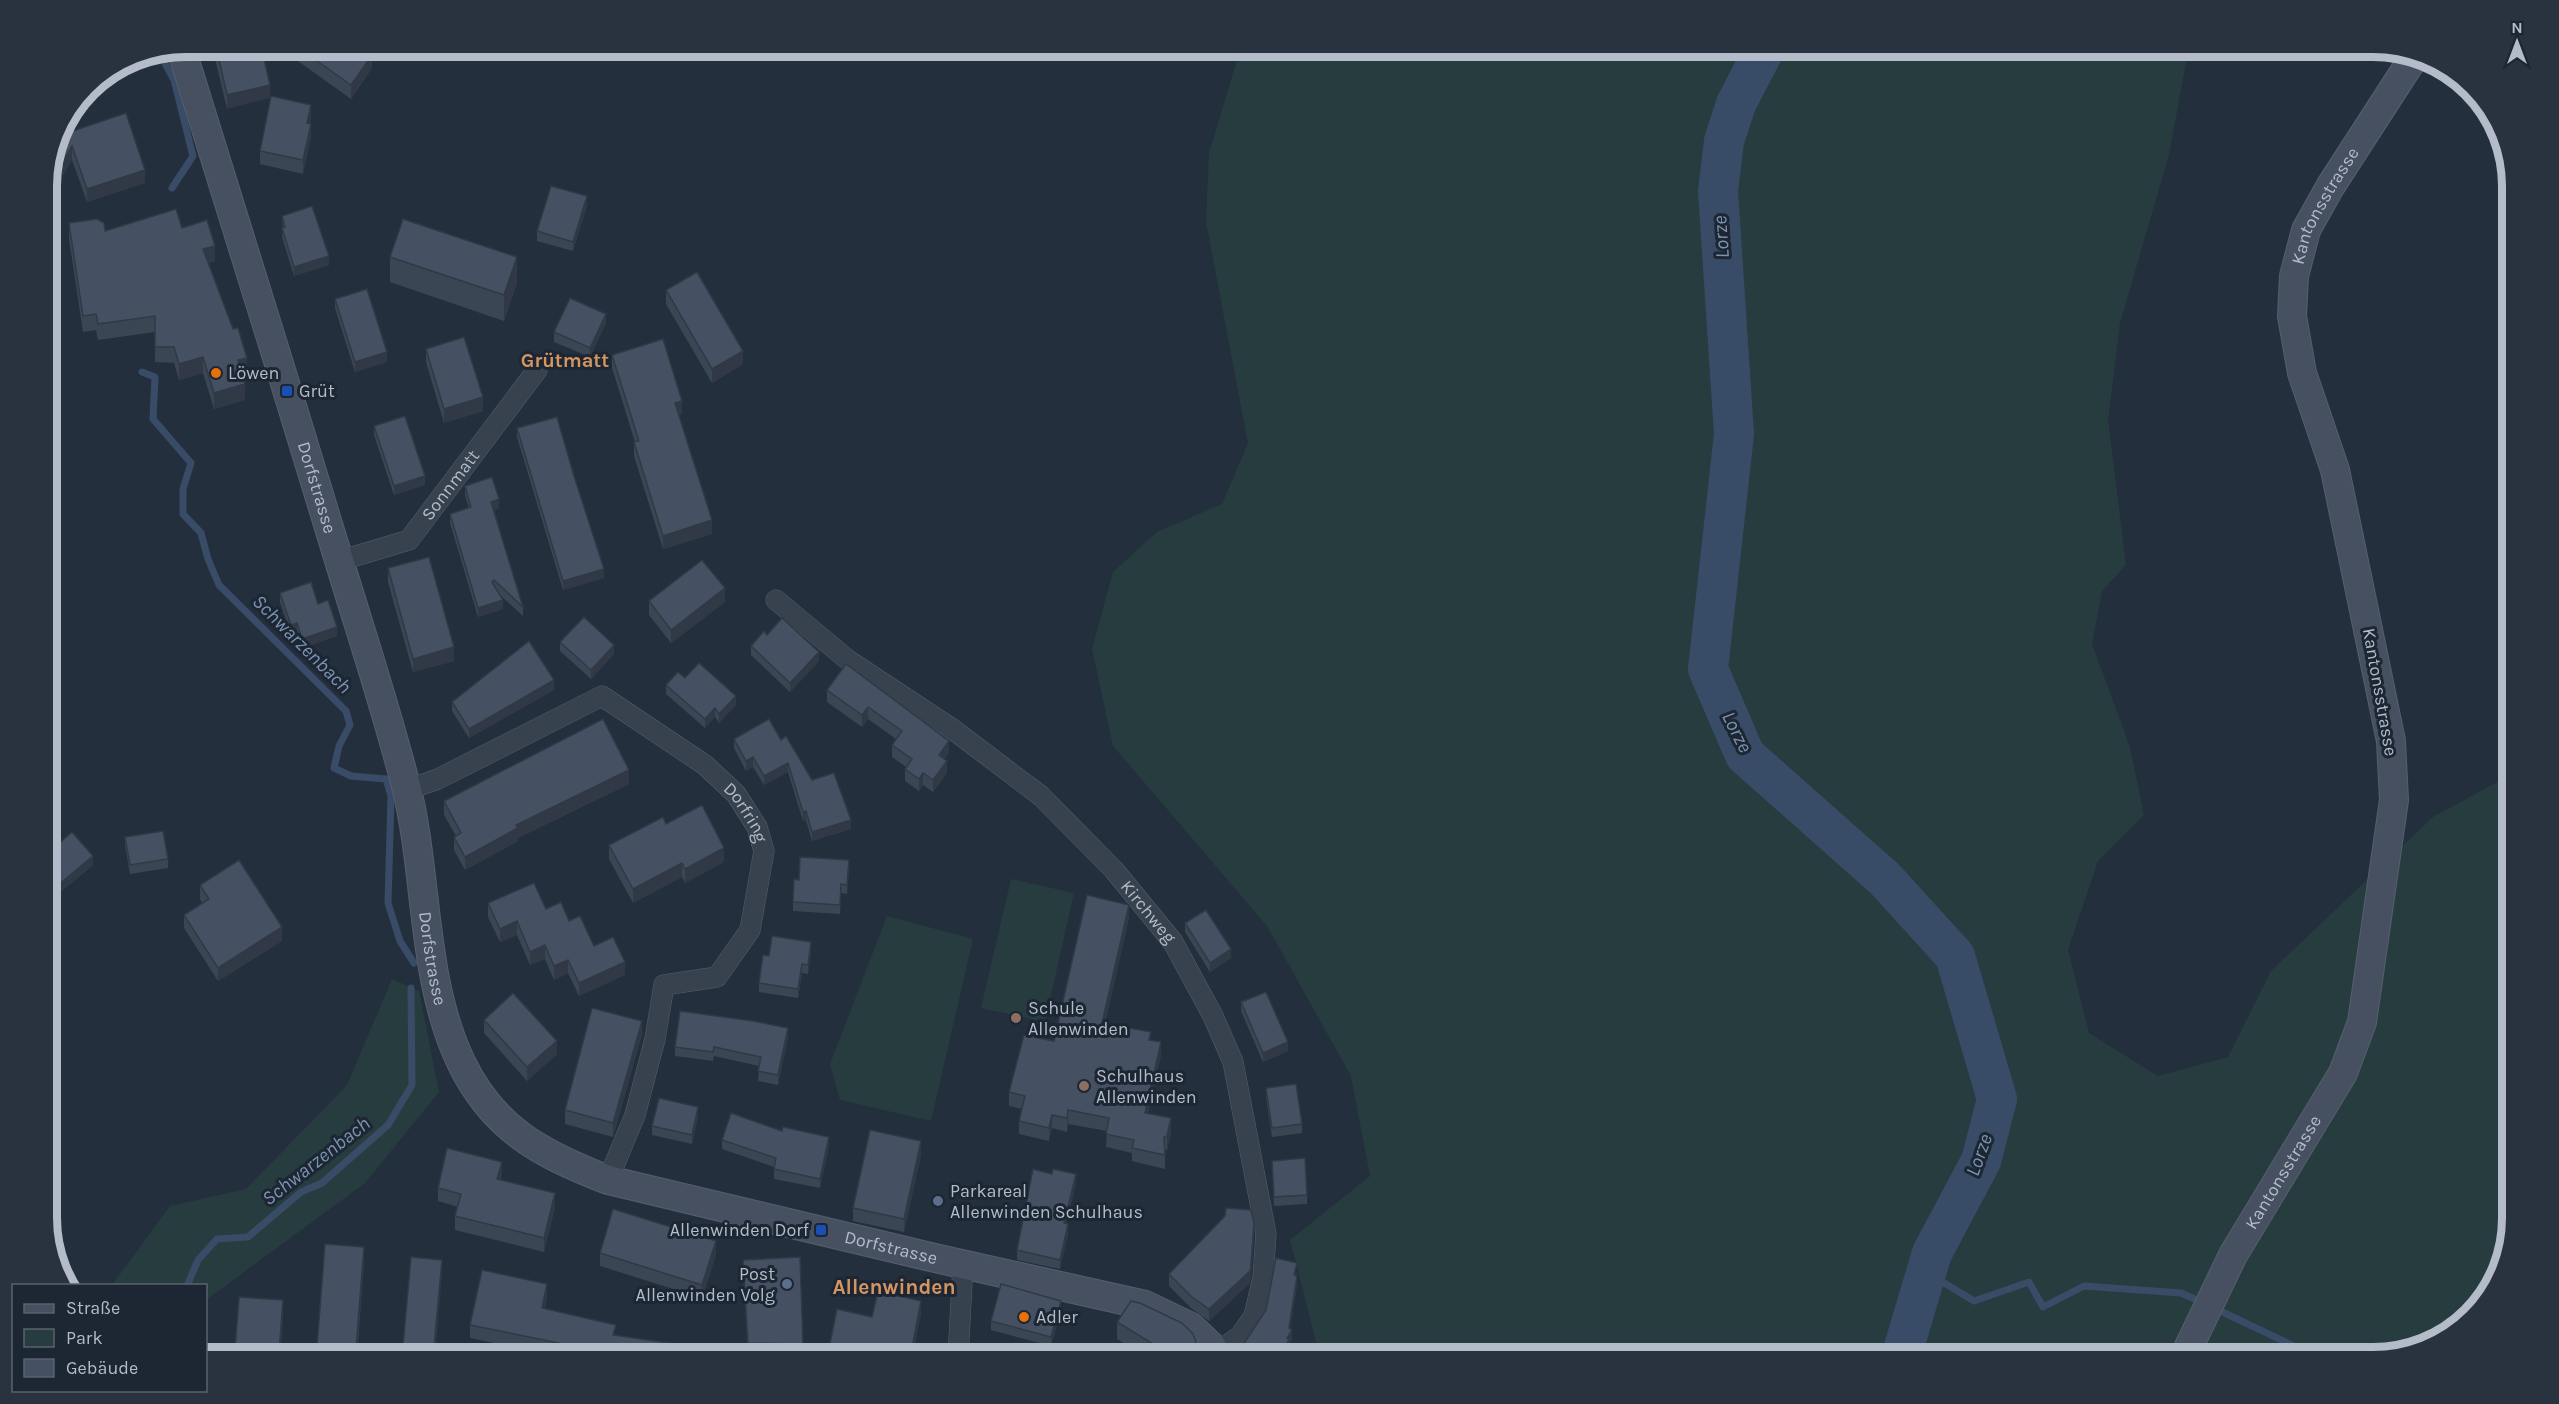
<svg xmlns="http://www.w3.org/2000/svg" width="2559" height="1404" viewBox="0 0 2559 1404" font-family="Karla,sans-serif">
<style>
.green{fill:#263c3f}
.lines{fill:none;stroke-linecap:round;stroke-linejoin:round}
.stream{stroke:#394c67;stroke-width:7}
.river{stroke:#394c67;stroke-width:40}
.street-casing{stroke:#565f6c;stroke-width:21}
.secondary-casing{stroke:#565f6c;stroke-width:30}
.street{stroke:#38414e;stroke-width:20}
.secondary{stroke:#465061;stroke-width:28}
.wall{fill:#3b4654}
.shaded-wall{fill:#303945}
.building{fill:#455162;stroke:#303945;stroke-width:1.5}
.food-dot{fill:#e8710a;stroke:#1d2633;stroke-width:2}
.transit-dot{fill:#1a4fb4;stroke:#1d2633;stroke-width:2}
.education-dot{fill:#8d6e63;stroke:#1d2633;stroke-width:2}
.service-dot{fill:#5c6f8a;stroke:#1d2633;stroke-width:2}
.labels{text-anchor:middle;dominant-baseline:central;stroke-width:6;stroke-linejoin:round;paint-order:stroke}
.street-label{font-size:18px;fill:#b4bcc9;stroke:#1d2633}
.poi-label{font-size:18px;fill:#b4bcc9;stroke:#1d2633;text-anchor:start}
.water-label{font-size:20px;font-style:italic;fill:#7c92b1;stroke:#1d2633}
.neighbourhood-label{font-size:20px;font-weight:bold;fill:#d59563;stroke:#1d2633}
.quarter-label{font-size:21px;font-weight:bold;fill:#d59563;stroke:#1d2633}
.rim{fill:none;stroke:#b4bcc9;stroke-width:8}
</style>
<rect width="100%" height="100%" fill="#242f3e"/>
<!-- green -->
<g class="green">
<path d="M1241 47H2189L2169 155 2120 323 2108 420 2126 565 2102 591 2092 644 2130 747 2144 815 2098 861 2068 950 2089 1033 2158 1076 2228 1057 2271 971 2433 817 2512 774V1218L2494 1287 2443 1339 2373 1357H1348L1316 1342 1290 1240 1370 1176 1351 1076 1267 926 1113 746 1092 649 1113 572 1157 532 1222 504 1248 443 1206 222 1209 153Z"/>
<path d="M1011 879 1074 893 1045 1022 981 1008Z"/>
<path d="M887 916 973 939 931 1121 840 1100 830 1064Z"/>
<path d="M392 979 419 991 439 1092 365 1183 206 1300V1286L112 1285 170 1206 246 1189 347 1085Z"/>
</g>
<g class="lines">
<!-- stream -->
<g class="stream">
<path d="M159 52 174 80 193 156 172 188"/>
<path d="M142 372 155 377 153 419 191 463 183 489V514L201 533 208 559 219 585 346 711 350 725 339 746 334 768 351 776 386 779 391 796 388 903 400 941 414 963"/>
<path d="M1926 1272 1974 1301 2029 1282 2043 1307 2084 1286 2181 1293 2204 1303"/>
<path d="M187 1286 198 1260 217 1239 248 1237 301 1192 322 1183 388 1125 412 1085 411 988"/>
<path d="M2214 1308 2317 1357"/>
</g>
<!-- river -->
<path class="river" d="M1766 46 1736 104 1724 141 1718 191 1734 434 1708 669 1745 755 1885 879 1955 956 1997 1099 1981 1161 1932 1253 1901 1357"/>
<!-- street casing -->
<g class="street-casing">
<g id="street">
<path id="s1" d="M339 561 409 540 537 370"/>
<path id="s2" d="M776 600 848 660 951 728 1041 796 1114 870 1173 942 1213 1016 1233 1062 1266 1234 1263 1278 1254 1316 1240 1336 1216 1353"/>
<path id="s3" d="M407 790 438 779 602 696 705 765 736 794 757 827 764 851 750 930 717 977 664 985 655 1039 635 1115 608 1180"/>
<path d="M958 1357 963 1265"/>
</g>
</g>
<!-- secondary casing -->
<g class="secondary-casing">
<g id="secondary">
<path id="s4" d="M181 48C233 217 287 387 338 557 361 633 386 708 406 786 428 873 421 979 461 1062 493 1129 541 1154 608 1180L935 1258 1145 1305 1191 1327 1212 1347 1219 1357"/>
<path id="s5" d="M2184 1357 2233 1255 2343 1073 2362 1022 2394 800 2391 741 2335 470 2302 373 2292 316 2294 276 2306 230 2330 187 2414 57"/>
</g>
</g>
<!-- street -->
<use href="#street" class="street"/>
<!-- secondary -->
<use href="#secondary" class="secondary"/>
</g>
<!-- wall -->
<g class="wall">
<path d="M212 46H261L227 109Z"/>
<path d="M277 46H361L372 68 351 99Z"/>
<path d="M311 118 310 123 311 137 303 174 260 164V151Z"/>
<path d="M58 136 145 183 87 202 72 160 63 175Z"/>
<path d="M587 205 573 251 537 241V231Z"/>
<path d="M282 216 329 265 294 276 282 237 283 228Z"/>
<path d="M69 223 105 231 182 228 215 261 209 263 247 373 243 375 245 400 214 409 203 373 179 380 174 363 155 362V332L98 340 96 330 83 332 69 239Z"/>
<path d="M390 257 517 283 504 321 390 282Z"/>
<path d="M666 290 743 364 712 383 666 304Z"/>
<path d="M335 299 387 362 355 372 335 308Z"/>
<path d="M606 323 590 357 554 342V332Z"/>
<path d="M426 349 483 411 444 423 426 362Z"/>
<path d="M612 355 682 414 679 415 712 534 663 549 634 456V442H635L612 368Z"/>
<path d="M374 426 425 485 394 495 374 435Z"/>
<path d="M517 428 574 476 604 578 563 590 517 437Z"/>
<path d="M465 486 499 508 494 510 523 607V616L500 595 503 609 478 617 450 523V514L469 508 465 495Z"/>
<path d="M388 568 454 661 413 672 388 582Z"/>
<path d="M280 593 318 604 337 636 302 648 297 632 291 634 280 602Z"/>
<path d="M649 601 725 602 671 643 649 615Z"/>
<path d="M767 635 819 661 790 692 751 655V646Z"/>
<path d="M560 642 614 654 591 679 560 651Z"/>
<path d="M846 664 949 753 944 759 947 773 933 792 923 785 919 791 905 781V769L906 767 892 757V745L896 739 868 719 862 727 827 702V690Z"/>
<path d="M685 678 736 705 719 723 715 717 705 728 666 694V685Z"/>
<path d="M554 690 469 738 452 711V702Z"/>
<path d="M734 739 781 740 851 829 812 841 806 820 803 821 788 772 764 785 753 767 746 771 734 748Z"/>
<path d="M629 784 518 838V841L465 870 454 850V837L456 836 444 815V801Z"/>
<path d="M666 824 724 862 685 883 682 877 633 903 609 859V845Z"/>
<path d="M125 837 168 859V868L130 874 125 846Z"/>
<path d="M47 854 93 865 58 894 47 881Z"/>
<path d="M849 869 847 894 841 893 840 914 793 911V902L799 880Z"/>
<path d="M200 885 282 941 218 981 184 928V915L202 903 200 899Z"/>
<path d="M488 903 546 909 569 921 594 946 625 975 579 996 568 973 554 980 545 959 530 965 517 935 500 942 488 917Z"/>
<path d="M1129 918 1105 1023 1151 1040 1161 1055 1148 1113 1171 1132 1167 1150H1165V1169L1132 1161V1153L1106 1147 1107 1131 1068 1124 1067 1132 1052 1128 1049 1141 1019 1134V1121L1022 1109 1009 1106V1092L1054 1041Z"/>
<path d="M1185 923 1231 958 1210 972 1185 932Z"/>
<path d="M811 951 808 974 802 973 798 998 759 992V983Z"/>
<path d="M1241 1002 1288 1051 1263 1062 1241 1011Z"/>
<path d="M484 1020 557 1054 527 1081 484 1033Z"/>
<path d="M642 1034 613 1137 565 1124V1110Z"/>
<path d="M788 1037 778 1085 758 1081 759 1066 714 1056 713 1061 675 1056V1047Z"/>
<path d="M1266 1088 1302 1124V1133L1272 1137 1266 1097Z"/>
<path d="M698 1116 692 1144 652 1135V1126Z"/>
<path d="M722 1140 829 1146 820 1188 774 1179V1167L722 1149Z"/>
<path d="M921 1155 904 1232 853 1221V1208Z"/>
<path d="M1272 1161 1307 1195V1204L1274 1206Z"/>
<path d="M502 1175 501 1179 555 1207 544 1252 455 1230V1216L458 1207 438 1201V1188Z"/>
<path d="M1076 1183 1066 1224 1068 1233 1060 1269 1017 1260V1250Z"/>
<path d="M1254 1235 1251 1276 1250 1283 1209 1321 1192 1309 1169 1286V1274Z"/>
<path d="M600 1253 716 1255 702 1298 600 1266Z"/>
<path d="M743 1260 803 1344V1358L748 1356 743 1274Z"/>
<path d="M364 1261 357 1358H317V1346Z"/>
<path d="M1297 1272 1296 1275 1297 1285 1290 1328 1292 1339 1289 1344V1348L1284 1358H1249L1243 1354V1345Z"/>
<path d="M547 1297 545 1308 616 1335 682 1358 556 1356 470 1338V1325Z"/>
<path d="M1061 1310 1051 1346 991 1330V1321Z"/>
<path d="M283 1314 280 1358H235V1350Z"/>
<path d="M1117 1322 1196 1358H1147L1117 1339Z"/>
</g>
<!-- shaded-wall -->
<g class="shaded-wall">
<path d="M372 55V68L351 99V85Z"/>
<path d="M270 85V98L227 109V95Z"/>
<path d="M311 105V118L307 136V123Z"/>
<path d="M311 124V137L303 174V160Z"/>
<path d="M72 146V160L63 175 47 180 50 166Z"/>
<path d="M145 170V183L87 202V189Z"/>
<path d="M587 196V205L573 251V242Z"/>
<path d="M215 246V261L203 265V249Z"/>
<path d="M329 256V265L294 276V267Z"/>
<path d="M517 257V283L504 321V295Z"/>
<path d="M606 314V323L590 357V348Z"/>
<path d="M743 351V364L712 383V369Z"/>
<path d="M387 352V362L355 372V362Z"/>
<path d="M203 357V373L179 380V364Z"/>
<path d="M247 358V373L238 376V360Z"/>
<path d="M245 384V400L214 409V393Z"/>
<path d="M483 397V411L444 423V409Z"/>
<path d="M682 401V414L675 416V403Z"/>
<path d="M425 476V485L394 495V486Z"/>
<path d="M499 499V508L491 511V502Z"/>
<path d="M712 520V534L663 549V536Z"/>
<path d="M604 569V578L563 590V581Z"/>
<path d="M725 588V602L671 643V630Z"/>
<path d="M503 600V609L478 617V608Z"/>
<path d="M297 623V632L291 634V625Z"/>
<path d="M337 627V636L302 648V639Z"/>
<path d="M614 645V654L591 679V670Z"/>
<path d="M454 647V661L413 672V659Z"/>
<path d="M819 652V661L790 692V683Z"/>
<path d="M554 680V690L469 738V729Z"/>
<path d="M736 696V705L719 723V714Z"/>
<path d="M868 707V719L862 727V715Z"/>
<path d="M715 708V717L705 728V719Z"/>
<path d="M949 741V753L939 767V755Z"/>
<path d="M753 757V767L746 771V761Z"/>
<path d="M947 761V773L933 792V780Z"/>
<path d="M788 763V772L764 785V776Z"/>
<path d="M629 770V784L518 838V841L465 870V857L516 825Z"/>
<path d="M923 773V785L919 791V779Z"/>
<path d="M806 811V820L803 821V812Z"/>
<path d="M851 820V829L812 841V832Z"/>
<path d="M724 848V862L685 883V869Z"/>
<path d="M93 856V865L58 894V885Z"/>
<path d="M682 863V877L633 903V889Z"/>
<path d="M1129 905V918L1102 1036V1023Z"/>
<path d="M517 921V935L500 942V929Z"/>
<path d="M282 927V941L218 981V968Z"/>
<path d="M811 942V951L808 974V965Z"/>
<path d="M545 945V959L530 965V952Z"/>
<path d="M1231 949V958L1210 972V963Z"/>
<path d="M568 960V973L554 980V966Z"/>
<path d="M625 962V975L579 996V983Z"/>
<path d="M802 964V973L798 998V989Z"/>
<path d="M642 1021V1034L613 1137V1123Z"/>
<path d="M788 1028V1037L778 1085V1075Z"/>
<path d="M557 1041V1054L527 1081V1067Z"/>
<path d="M1161 1042V1055L1145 1126V1113Z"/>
<path d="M1288 1042V1051L1263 1062V1053Z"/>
<path d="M698 1107V1116L692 1144V1135Z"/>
<path d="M1068 1110V1124L1067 1132V1118Z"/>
<path d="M1052 1115V1128L1049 1141V1128Z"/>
<path d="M1171 1118V1132L1167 1150V1136Z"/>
<path d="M829 1137V1146L820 1188V1179Z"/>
<path d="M921 1141V1155L904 1232V1219Z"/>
<path d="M502 1162V1175L497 1192V1179Z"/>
<path d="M1076 1174V1183L1064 1233V1223Z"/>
<path d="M555 1193V1207L544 1252V1238Z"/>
<path d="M1254 1223 1251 1276 1250 1283 1209 1321V1309Z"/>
<path d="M1068 1224V1233L1060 1269V1260Z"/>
<path d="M716 1241V1255L702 1298V1285Z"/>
<path d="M364 1247V1261L356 1358V1349Z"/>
<path d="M442 1260V1273L435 1358H433Z"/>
<path d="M1297 1276V1285L1289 1336 1292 1330V1339L1289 1344V1348L1284 1358H1279L1289 1328Z"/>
<path d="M547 1284V1297L542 1321V1308Z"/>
<path d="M283 1300V1314L279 1358V1353Z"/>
<path d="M921 1301V1315L912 1358H910Z"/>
<path d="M1061 1301V1310L1051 1346V1337Z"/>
<path d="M1196 1342V1358H1189V1354Z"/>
</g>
<!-- building -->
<g class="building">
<path d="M216 46H261L270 85 227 95Z"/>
<path d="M296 46H361L372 55 351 85Z"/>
<path d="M271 96 311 105 307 123 311 124 303 160 260 151Z"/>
<path d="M126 113 145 170 87 189 72 146 63 161 50 166 58 136Z"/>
<path d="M551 186 587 196 573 242 537 231Z"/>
<path d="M312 206 329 256 294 267 282 228 285 227 282 216Z"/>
<path d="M176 209 182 228 207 220 215 246 203 249 233 329 238 328 247 358 238 360 245 384 214 393 203 357 179 364 174 347H155V316L98 324 96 314 83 316 69 223 97 219 104 223 105 231Z"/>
<path d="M403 219 517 257 504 295 390 257Z"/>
<path d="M697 272 743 351 712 369 666 290Z"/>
<path d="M367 289 387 352 355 362 335 299Z"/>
<path d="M570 298 606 314 590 348 554 332Z"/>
<path d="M464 337 483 397 444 409 426 349Z"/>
<path d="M663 339 682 401 675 403 712 520 663 536 634 442 639 441 612 355Z"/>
<path d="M405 416 425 476 394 486 374 426Z"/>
<path d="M557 417 574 476 604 569 563 581 517 428Z"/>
<path d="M492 477 499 499 491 502 523 607 494 580 492 582 503 600 478 608 450 514 471 507 465 486Z"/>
<path d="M429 557 454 647 413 659 388 568Z"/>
<path d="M702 560 725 588 671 630 649 601Z"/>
<path d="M311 582 318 604 328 600 337 627 302 639 297 623 291 625 280 593Z"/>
<path d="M584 617 614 645 591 670 560 642Z"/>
<path d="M782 618 819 652 790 683 751 646 764 631 767 635Z"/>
<path d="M529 641 554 680 469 729 452 702Z"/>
<path d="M699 663 736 696 719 714 715 708 705 719 666 685 678 672 685 678Z"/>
<path d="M846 664 949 741 939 755 947 761 933 780 923 773 919 779 905 769 912 759 892 745 902 731 868 707 862 715 827 690Z"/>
<path d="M603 719 629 770 516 825 518 828 465 857 454 837 461 833 444 801Z"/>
<path d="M769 719 781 740 786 736 812 780 834 773 851 820 812 832 806 811 803 812 788 763 764 776 753 757 746 761 734 739Z"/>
<path d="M702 805 724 848 685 869 682 863 633 889 609 845 663 817 666 824Z"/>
<path d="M163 831 168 859 130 865 125 837Z"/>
<path d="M72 832 93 856 58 885 47 872V854Z"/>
<path d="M800 857 849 860 847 885 841 884 840 905 793 902 794 879 799 880Z"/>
<path d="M239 860 282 927 218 968 184 915 209 899 200 885Z"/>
<path d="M534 883 546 909 561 902 569 921 580 916 594 946 613 937 625 962 579 983 568 960 554 966 545 945 530 952 517 921 500 929 488 903Z"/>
<path d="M1087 895 1129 905 1102 1023 1151 1032 1149 1040 1161 1042 1145 1113 1171 1118 1167 1136 1164 1137 1165 1155 1132 1148 1134 1140 1106 1134 1109 1118 1068 1110 1067 1118 1052 1115 1049 1128 1019 1121 1025 1096 1009 1092 1024 1035 1054 1041Z"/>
<path d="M1206 910 1231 949 1210 963 1185 923Z"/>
<path d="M772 936 811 942 808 965 802 964 798 989 759 983 763 955 769 956Z"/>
<path d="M1266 992 1288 1042 1263 1053 1241 1002Z"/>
<path d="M513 993 557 1041 527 1067 484 1020Z"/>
<path d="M592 1008 642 1021 613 1123 565 1110Z"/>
<path d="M680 1011 753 1021 788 1028 778 1075 758 1071 761 1057 714 1047 713 1052 675 1047Z"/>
<path d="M1296 1084 1302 1124 1272 1128 1266 1088Z"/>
<path d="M659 1098 698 1107 692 1135 652 1126Z"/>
<path d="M731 1113 782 1131 783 1127 829 1137 820 1179 774 1169 776 1158 722 1140Z"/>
<path d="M870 1130 921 1141 904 1219 853 1208Z"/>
<path d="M447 1148 502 1162 497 1179 555 1193 544 1238 455 1216 461 1194 438 1188Z"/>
<path d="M1305 1158 1307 1195 1274 1197 1272 1161Z"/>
<path d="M1033 1169 1052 1174 1053 1169 1076 1174 1064 1223 1068 1224 1060 1260 1017 1250Z"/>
<path d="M1226 1208 1251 1210 1254 1223 1251 1264 1250 1271 1209 1309 1192 1297 1169 1274 1225 1216Z"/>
<path d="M613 1209 716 1241 702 1285 600 1253Z"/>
<path d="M325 1244 364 1247 356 1349 317 1346Z"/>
<path d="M411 1257 442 1260 433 1358 402 1357Z"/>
<path d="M800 1257 803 1344 748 1343 743 1260Z"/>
<path d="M1276 1258 1297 1263 1294 1275 1297 1276 1289 1328 1292 1330 1287 1338 1289 1339 1279 1358H1263L1243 1345 1266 1310Z"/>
<path d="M482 1270 547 1284 542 1308 616 1325 613 1335 682 1345 680 1358H555L559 1343 470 1325Z"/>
<path d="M1001 1284 1061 1301 1051 1337 991 1321Z"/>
<path d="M878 1291 921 1301 910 1358H827L837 1309 872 1317Z"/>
<path d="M239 1297 283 1300 279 1353 235 1350Z"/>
<path d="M1131 1301 1140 1303 1182 1323 1193 1334 1196 1342 1189 1354H1183L1181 1358H1160L1151 1352 1155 1345 1117 1322Z"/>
</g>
<!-- markers -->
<g class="food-dot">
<circle cx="216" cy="373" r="6"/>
<circle cx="1024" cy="1317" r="6"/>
</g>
<g class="transit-dot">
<rect x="281" y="385" width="12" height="12" rx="3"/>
<rect x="815" y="1224" width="12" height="12" rx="3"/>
</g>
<g class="education-dot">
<circle cx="1016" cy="1018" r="6"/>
<circle cx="1084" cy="1086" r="6"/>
</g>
<g class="service-dot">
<circle cx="938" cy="1201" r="6"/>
<circle cx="787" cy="1284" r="6"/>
</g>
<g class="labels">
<!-- street labels -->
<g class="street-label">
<text stroke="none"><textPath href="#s5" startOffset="1218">Kantonsstrasse</textPath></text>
<text stroke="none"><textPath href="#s1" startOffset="142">Sonnmatt</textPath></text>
<text stroke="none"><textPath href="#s4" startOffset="460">Dorfstrasse</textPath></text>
<text transform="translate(2380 692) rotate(80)">Kantonsstrasse</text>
<text stroke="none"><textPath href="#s3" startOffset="404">Dorfring</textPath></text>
<text stroke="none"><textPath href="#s2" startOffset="488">Kirchweg</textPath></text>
<text stroke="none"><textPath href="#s4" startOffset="946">Dorfstrasse</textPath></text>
<text stroke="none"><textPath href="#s5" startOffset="210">Kantonsstrasse</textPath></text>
<text stroke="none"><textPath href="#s4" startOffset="1539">Dorfstrasse</textPath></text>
</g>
<!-- poi labels -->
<g class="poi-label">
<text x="228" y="373">Löwen</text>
<text x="299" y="391">Grüt</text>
<text x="1028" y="1008">Schule<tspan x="1028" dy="21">Allenwinden</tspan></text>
<text x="1096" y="1076">Schulhaus<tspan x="1096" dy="21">Allenwinden</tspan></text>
<text x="950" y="1191">Parkareal<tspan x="950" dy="21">Allenwinden Schulhaus</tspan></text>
<text x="809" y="1230" text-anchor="end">Allenwinden Dorf</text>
<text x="775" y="1274" text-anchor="end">Post<tspan x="775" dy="21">Allenwinden Volg</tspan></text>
<text x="1036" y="1317">Adler</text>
</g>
<!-- water labels -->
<g class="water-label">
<text transform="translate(1721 237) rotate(-94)">Lorze</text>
<text transform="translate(302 644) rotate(45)">Schwarzenbach</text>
<text transform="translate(1737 732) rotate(63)">Lorze</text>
<text transform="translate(1979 1155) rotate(-70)">Lorze</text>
<text transform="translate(316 1161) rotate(-38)">Schwarzenbach</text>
</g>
<!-- neighbourhood labels -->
<g class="neighbourhood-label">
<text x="565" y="360">Grütmatt</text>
</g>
<!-- quarter labels -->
<g class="quarter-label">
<text x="894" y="1287">Allenwinden</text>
</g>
</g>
<!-- crop -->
<path d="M0 0H2559V1404H0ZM186 57H2373A129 129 0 0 1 2502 186V1218A129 129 0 0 1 2373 1347H186A129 129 0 0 1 57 1218V186A129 129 0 0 1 186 57Z" fill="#29323f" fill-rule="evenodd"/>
<path class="rim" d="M186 57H2373A129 129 0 0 1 2502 186V1218A129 129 0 0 1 2373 1347H186A129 129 0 0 1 57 1218V186A129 129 0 0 1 186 57Z"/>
<!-- legend -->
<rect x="12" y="1284" width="195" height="108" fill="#1d2633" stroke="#59626f" stroke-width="1.5"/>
<rect x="24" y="1304" width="30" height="9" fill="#465061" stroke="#59626f" stroke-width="1.5"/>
<text x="66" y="1314" font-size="18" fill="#b4bcc9">Straße</text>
<rect x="24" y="1329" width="30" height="18" fill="#263c3f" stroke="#59626f" stroke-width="1.5"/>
<text x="66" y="1344" font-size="18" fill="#b4bcc9">Park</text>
<rect x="24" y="1359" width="30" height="18" fill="#455162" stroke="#59626f" stroke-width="1.5"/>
<text x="66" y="1374" font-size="18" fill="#b4bcc9">Gebäude</text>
<!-- north arrow -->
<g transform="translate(2517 42)" stroke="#1d2633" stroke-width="4.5" paint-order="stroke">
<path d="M0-4.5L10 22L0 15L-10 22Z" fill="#b4bcc9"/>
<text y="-9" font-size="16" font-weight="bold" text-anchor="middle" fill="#b4bcc9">N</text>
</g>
</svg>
